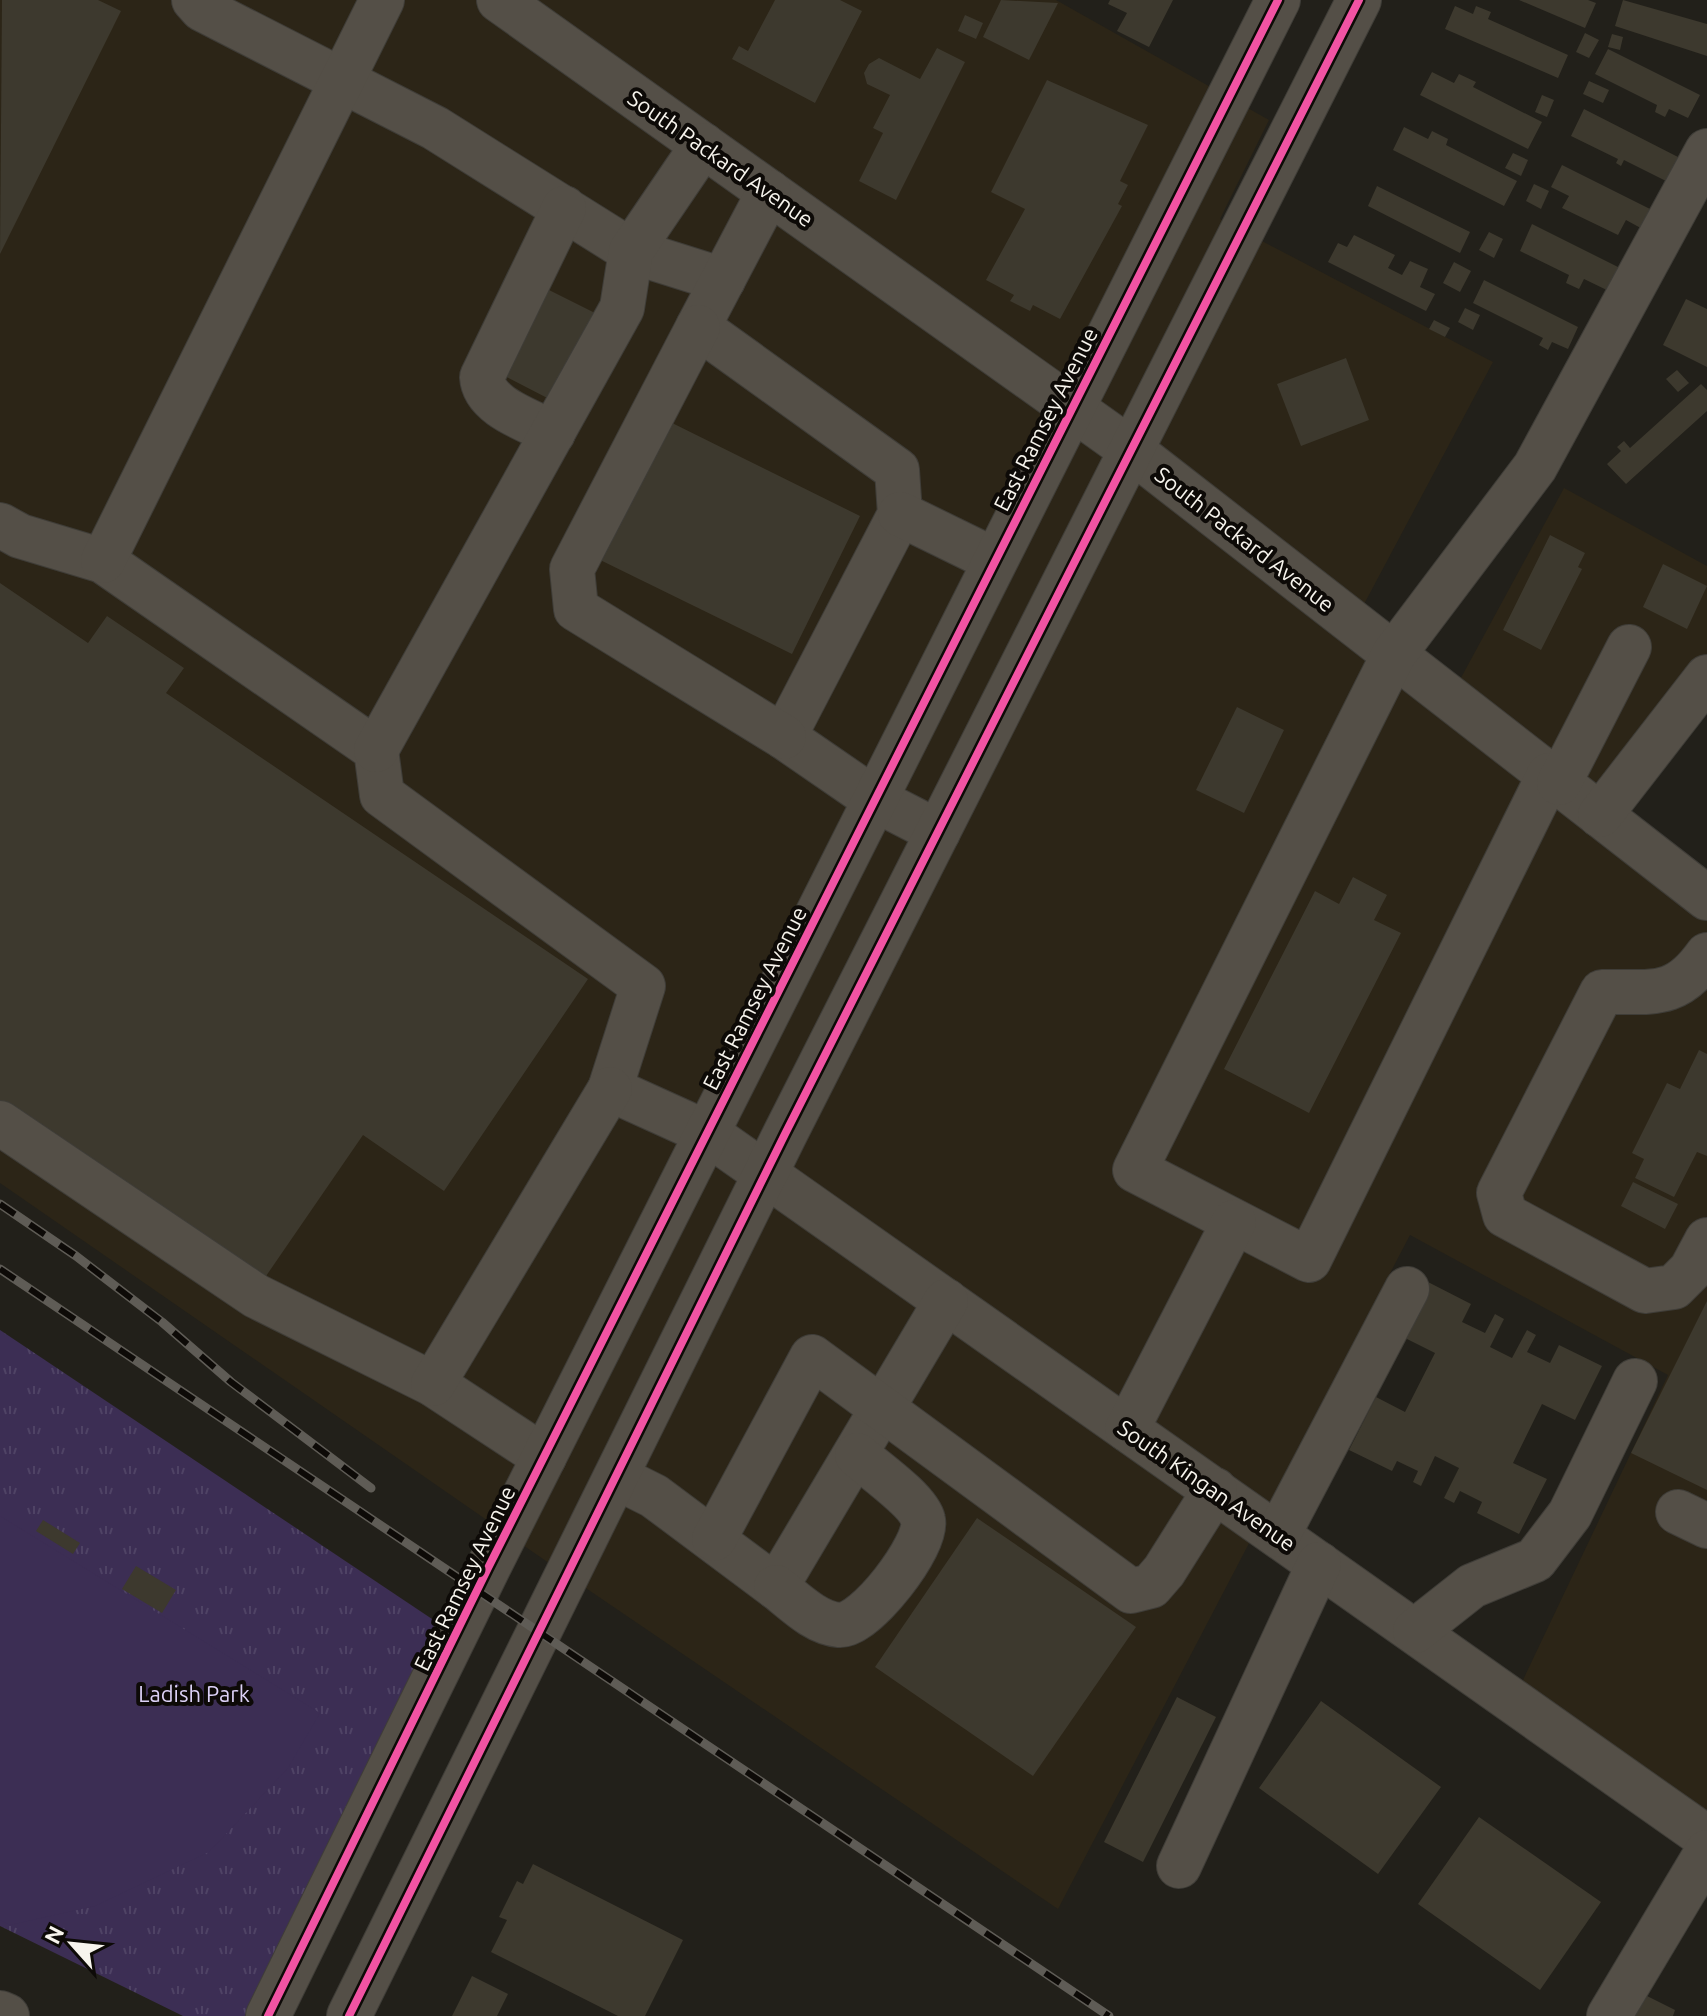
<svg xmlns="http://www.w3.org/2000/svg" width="1707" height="2016" viewBox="0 0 1707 2016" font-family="Ubuntu,sans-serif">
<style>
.built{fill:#2c2517}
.grass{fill:url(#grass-tufts)}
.pitch{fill:#3c2e54}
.building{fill:#3d392e}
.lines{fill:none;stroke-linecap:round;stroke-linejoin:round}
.minor-casing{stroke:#3f3d38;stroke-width:46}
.minor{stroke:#544f47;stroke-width:44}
.rail-casing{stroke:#5f5c56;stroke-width:9}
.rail{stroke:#0d0a07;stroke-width:6;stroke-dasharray:18;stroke-linecap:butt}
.cycleway-casing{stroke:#0d0a07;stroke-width:13}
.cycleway{stroke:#f153a3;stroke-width:8}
.labels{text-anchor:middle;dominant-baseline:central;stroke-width:8;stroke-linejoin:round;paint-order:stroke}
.street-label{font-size:22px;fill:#f7f4ed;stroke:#0d0a07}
.park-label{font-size:22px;fill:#dcd1f6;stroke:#0d0a07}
</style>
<defs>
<pattern id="grass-tufts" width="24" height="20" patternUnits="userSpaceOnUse" patternTransform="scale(2)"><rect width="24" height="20" fill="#3c2e54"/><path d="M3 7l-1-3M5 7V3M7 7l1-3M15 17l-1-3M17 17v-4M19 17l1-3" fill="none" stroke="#4f4365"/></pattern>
</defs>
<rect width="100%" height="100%" fill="#22201a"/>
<!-- built -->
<path class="built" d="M0 0H1056L1269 120 1220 219 1493 362 1354 623 1450 698 1564 488 1707 566V656L1600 815 1707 898V1838L1513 1701 1668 1375 1410 1235 1058 1909 546 1561 0 1183Z"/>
<!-- grass -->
<path class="grass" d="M0 1330 444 1627 247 2016H183L0 1926Z"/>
<!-- pitch -->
<path class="pitch" d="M0 1516 320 1713 288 1768 209 1852 95 1906 10 1925 0 1920Z"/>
<!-- building -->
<g class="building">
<path d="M2 0H98L121 11 0 254Z"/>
<path d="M775 0H840L862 11 815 103 732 59 739 46 748 51Z"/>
<path d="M1001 0 1058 3 1029 60 983 37Z"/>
<path d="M1110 0H1173L1149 47 1117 31 1127 13 1108 4Z"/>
<path d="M1519 0H1588L1596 3 1585 28Z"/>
<path d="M1623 0 1707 24V56L1615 26Z"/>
<path d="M1455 6 1473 14 1476 6 1491 12 1488 19 1568 55 1558 78 1445 29Z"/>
<path d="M965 15 983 23 976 39 958 31Z"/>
<path d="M1585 33 1599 40 1589 58 1576 52Z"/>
<path d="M1612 34 1623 37 1620 50 1608 47Z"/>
<path d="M937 48 965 62 896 200 859 181 883 133 873 128 890 95 867 84 864 73 869 64 879 58 920 79Z"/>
<path d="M1608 49 1700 95 1688 118 1669 109 1665 117 1655 112 1657 105 1595 74Z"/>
<path d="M1432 72 1454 83 1459 74 1476 82 1473 87 1542 122 1528 149 1420 95Z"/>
<path d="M1047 80 1148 125 1120 181 1128 185 1118 204 1122 206 1060 319 1033 305 1030 311 1010 301 1014 295 986 280 1025 209 991 192Z"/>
<path d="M1589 81 1609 90 1603 103 1583 94Z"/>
<path d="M1542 95 1554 100 1547 117 1535 112Z"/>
<path d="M1584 109 1678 157 1666 181 1624 160 1621 166 1616 163 1618 159 1571 136Z"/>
<path d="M1404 127 1428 139 1432 131 1448 139 1446 145 1517 181 1504 206 1393 150Z"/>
<path d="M1513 153 1528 160 1521 176 1505 168Z"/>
<path d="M1562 165 1658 213 1648 232 1626 220 1618 235 1562 208 1569 196 1551 187Z"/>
<path d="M1534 184 1549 191 1541 209 1526 201Z"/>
<path d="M1377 186 1470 232 1460 253 1368 206Z"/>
<path d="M1532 224 1626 271 1615 294 1584 279 1579 289 1566 283 1569 275 1520 251Z"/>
<path d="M1489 232 1503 239 1494 258 1479 250Z"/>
<path d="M1354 235 1395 255 1388 268 1402 275 1410 261 1428 269 1420 287 1435 294 1426 311 1328 262 1338 243 1347 247Z"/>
<path d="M1454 262 1471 271 1460 292 1443 283Z"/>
<path d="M1484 280 1578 327 1568 349 1552 342 1548 350 1539 345 1543 338 1473 303Z"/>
<path d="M545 288 599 315 555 402 501 374Z"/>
<path d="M1686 299 1707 309V367L1663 345Z"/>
<path d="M1465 308 1480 315 1473 330 1458 322Z"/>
<path d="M1434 320 1450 328 1445 337 1429 329Z"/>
<path d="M1346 358 1369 420 1301 446 1277 384Z"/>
<path d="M1677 370 1689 383 1678 392 1666 379Z"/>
<path d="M1701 384 1707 390V411L1626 484 1607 464 1621 451 1617 447 1624 441 1630 448Z"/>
<path d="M660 417 860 516 792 654 592 556Z"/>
<path d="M1550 535 1585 553 1578 567 1582 569 1541 650 1503 630Z"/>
<path d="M1663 564 1707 586 1687 629 1643 607Z"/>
<path d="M0 583 88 643 107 616 184 668 166 693 588 979 444 1191 363 1135 264 1279 0 1100Z"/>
<path d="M1237 707 1284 730 1244 813 1196 790Z"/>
<path d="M1353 877 1387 895 1374 920 1401 933 1309 1113 1224 1069 1315 891 1339 904Z"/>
<path d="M1699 1050 1707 1054V1156L1697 1152 1674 1197 1635 1178 1644 1159 1632 1153 1667 1083 1680 1089Z"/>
<path d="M1633 1182 1678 1204 1665 1229 1621 1206Z"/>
<path d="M1428 1282 1471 1304 1462 1322 1485 1333 1495 1314 1504 1319 1490 1347 1512 1358 1527 1330 1536 1335 1527 1352 1550 1363 1559 1345 1602 1366 1575 1420 1542 1404 1513 1463 1547 1479 1519 1534 1477 1513 1482 1502 1460 1491 1454 1503 1444 1498 1459 1468 1435 1456 1421 1486 1413 1482 1418 1471 1397 1461 1392 1471 1349 1450 1376 1397 1405 1412 1435 1353 1401 1336Z"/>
<path d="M1707 1301V1490L1631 1453Z"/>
<path d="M977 1518 1136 1627 1033 1776 875 1667Z"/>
<path d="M43 1520 80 1543 73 1554 36 1531Z"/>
<path d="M136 1566 176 1590 162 1613 122 1589Z"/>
<path d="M1177 1697 1216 1717 1143 1862 1104 1842Z"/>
<path d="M1321 1701 1441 1787 1378 1874 1259 1788Z"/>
<path d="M1479 1817 1601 1902 1540 1990 1418 1904Z"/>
<path d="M533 1864 683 1940 645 2016H618L491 1952 507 1920 499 1917 517 1881 523 1884Z"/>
<path d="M472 1976 508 1994 497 2016H452Z"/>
<path d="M1639 1992 1675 2010 1673 2016H1627Z"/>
</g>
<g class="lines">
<!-- minor casing -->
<g class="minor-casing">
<g id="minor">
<path d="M194 0 202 9 435 128 631 251 723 280"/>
<path d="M499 0 1131 450 1707 898"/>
<path d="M769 192 698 327 897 470 900 514 784 737 874 799 938 832"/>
<path d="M698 327 572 569 576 609 784 737"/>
<path d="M553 433C529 420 484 407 482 377L564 208"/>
<path d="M900 514 994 560"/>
<path d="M0 525 20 536 103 561 376 750 382 795 643 986 610 1089 707 1133 1707 1838"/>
<path d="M103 561 382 0"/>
<path d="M376 750 622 308 631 251 703 145"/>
<path d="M1549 775 1309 1260 1135 1170 1394 654 1535 467 1707 151"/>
<path d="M1559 783 1629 647"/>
<path d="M1600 815 1707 677"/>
<path d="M1707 955C1675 1000 1652 991 1602 992L1499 1193 1505 1215 1645 1291 1674 1287 1691 1270 1707 1240"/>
<path d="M0 1123 256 1296 433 1384 544 1457"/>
<path d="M433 1384 610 1089"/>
<path d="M1127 1429 1234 1222"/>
<path d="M616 1477 654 1496 776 1587 946 1301"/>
<path d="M1678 1512 1707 1526"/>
<path d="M1278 1535 1407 1289"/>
<path d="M714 1539 812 1357 1131 1591 1151 1586 1164 1571 1215 1490"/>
<path d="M776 1587C794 1601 815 1623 839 1625 864 1628 929 1544 923 1520 919 1501 873 1469 857 1455"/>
<path d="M1415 1631 1472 1586 1535 1560 1570 1514 1635 1381"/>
<path d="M1179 1866 1319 1564"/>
<path d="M0 2013 7 2016"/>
<path d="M268 2016 488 1568 1278 0"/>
<path d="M349 2016 785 1134 1359 0"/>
<path d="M1609 2016 1707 1852"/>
</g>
</g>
<!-- minor -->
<use href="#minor" class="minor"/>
<!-- rail casing -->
<g class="rail-casing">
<g id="rail">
<path d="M0 1204 76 1256 162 1322 231 1382 371 1488"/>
<path d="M0 1269 1109 2016"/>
</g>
</g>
<!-- rail -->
<use href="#rail" class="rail"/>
<!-- cycleway casing -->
<g class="cycleway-casing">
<g id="cycleway">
<path d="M268 2016 488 1568 1278 0"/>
<path d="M349 2016 785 1134 1359 0"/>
</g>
</g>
<!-- cycleway -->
<use href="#cycleway" class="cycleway"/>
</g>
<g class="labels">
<!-- street labels -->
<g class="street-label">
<text transform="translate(721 158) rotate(35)">South Packard Avenue</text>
<text transform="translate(1045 419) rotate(-63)">East Ramsey Avenue</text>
<text transform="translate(1245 539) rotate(38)">South Packard Avenue</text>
<text transform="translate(754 998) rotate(-63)">East Ramsey Avenue</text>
<text transform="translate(1207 1485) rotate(35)">South Kingan Avenue</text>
<text transform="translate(464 1578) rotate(-64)">East Ramsey Avenue</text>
</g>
<!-- park labels -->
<g class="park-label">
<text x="194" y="1693">Ladish Park</text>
</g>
</g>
<!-- north arrow -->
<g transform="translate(72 1944) rotate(297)" stroke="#0d0a07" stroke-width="6" paint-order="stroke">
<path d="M0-6L14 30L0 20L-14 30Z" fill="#f7f4ed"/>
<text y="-12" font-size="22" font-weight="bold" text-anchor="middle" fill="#f7f4ed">N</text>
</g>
</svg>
